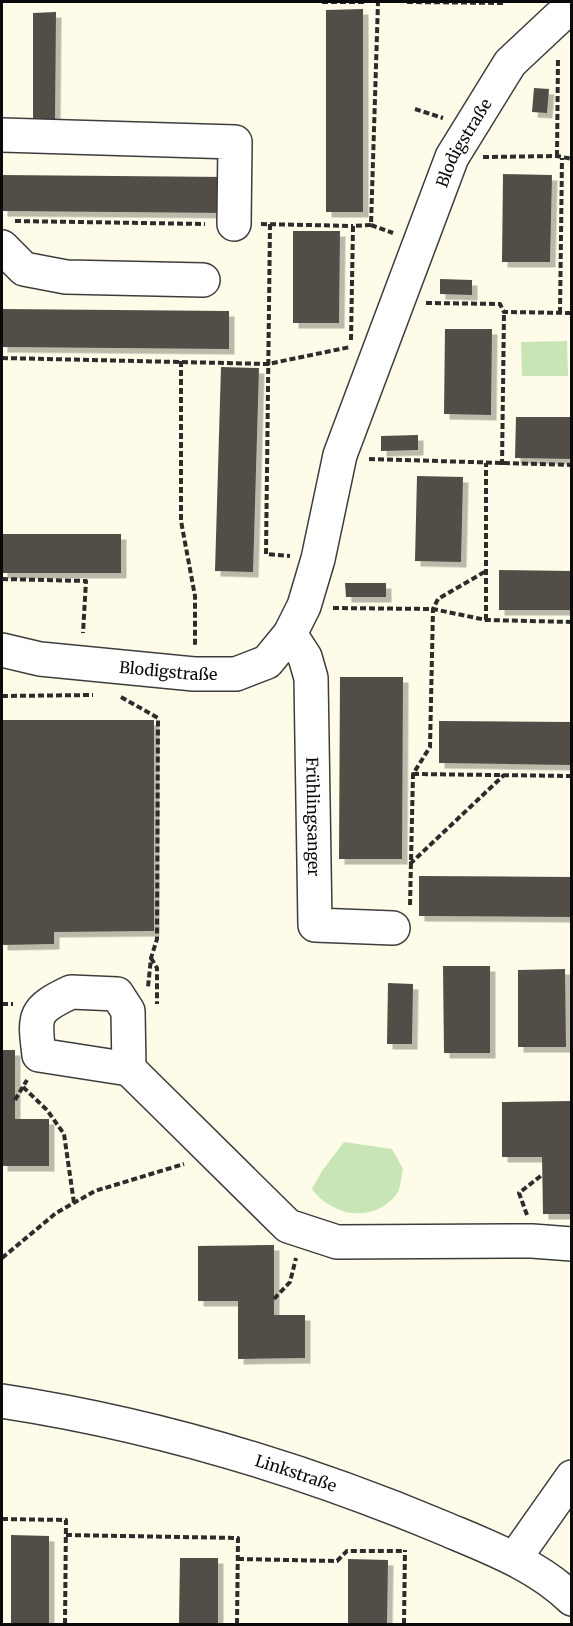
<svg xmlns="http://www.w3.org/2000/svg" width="573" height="1626" viewBox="0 0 573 1626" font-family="Merriweather,serif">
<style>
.green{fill:#c7e5b5}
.building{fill:#524d47;filter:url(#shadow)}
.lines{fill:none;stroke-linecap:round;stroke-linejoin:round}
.minor-casing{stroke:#3d3d3d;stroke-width:36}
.path{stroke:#2c2c2c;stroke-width:4;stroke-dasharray:6 3;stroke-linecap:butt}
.minor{stroke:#fff;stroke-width:33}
.labels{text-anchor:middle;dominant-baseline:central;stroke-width:6;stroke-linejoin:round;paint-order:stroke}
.street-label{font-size:16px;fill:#0a0a0a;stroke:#fff}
</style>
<defs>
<filter id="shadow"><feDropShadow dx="5.5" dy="5.5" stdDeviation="0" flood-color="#0004"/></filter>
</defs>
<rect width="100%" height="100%" fill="#fefce8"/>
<!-- green -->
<g class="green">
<path d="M567 341 568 376H522L521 342Z"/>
<path d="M344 1142 392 1149 403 1169C401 1176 401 1189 396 1195 372 1224 332 1216 312 1189L322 1171Z"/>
</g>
<!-- building -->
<g class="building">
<path d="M363 9V212H326V10Z"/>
<path d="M56 12 55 123 33 122V13Z"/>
<path d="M534 88 549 89 547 113 532 112Z"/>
<path d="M503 174 552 175 550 262H502Z"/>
<path d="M2 175 229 177V213L2 211Z"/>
<path d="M293 231H340L339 323H293Z"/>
<path d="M440 279 472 280V295L440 294Z"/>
<path d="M2 309 229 311V349L2 347Z"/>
<path d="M445 329H492L491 415 444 414Z"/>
<path d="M221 367 259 368 253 572 215 571Z"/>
<path d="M516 417H572V459L515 458Z"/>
<path d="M418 435V450L381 451V436Z"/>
<path d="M417 476 463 477 461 562 415 561Z"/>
<rect x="2" y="534" width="119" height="39"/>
<path d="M499 570 572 571V610H499Z"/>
<path d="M345 583H386V597H346Z"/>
<path d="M340 677H403L402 859H339Z"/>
<path d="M2 720H154V931L54 932V944L2 945Z"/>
<path d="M439 721 572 722V765L439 763Z"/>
<path d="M419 876 572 877V917L419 916Z"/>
<path d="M443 966H490V1053H444Z"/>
<path d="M565 969 566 1047H518V970Z"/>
<path d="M388 983 413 984 412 1044H387Z"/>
<path d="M2 1050H15V1119H49V1166H2Z"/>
<path d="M572 1101V1214H543L542 1157H502V1102Z"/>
<path d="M274 1245V1315H305V1358L238 1359V1301H198V1246Z"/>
<path d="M11 1535 49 1536V1624H11Z"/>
<path d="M180 1558H218V1624H179Z"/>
<path d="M348 1559 388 1560 387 1624H348Z"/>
</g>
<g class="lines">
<!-- minor casing -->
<g class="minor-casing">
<g id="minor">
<path d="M2 135 235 142 234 224"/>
<path d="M2 247 24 269 66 277 203 280"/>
<path id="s1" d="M290 634 305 657 311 678 315 925 393 928"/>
<path id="s2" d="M2 650 40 659 194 674H236L267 662 290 634 304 606 318 559 340 455 452 157 510 63 559 17 572 9"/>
<path d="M71 992 117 994 128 1011 129 1069 39 1055C34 1015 33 1010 71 992Z"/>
<path d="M129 1069 288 1226 337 1242 532 1241 572 1244"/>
<path id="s3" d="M2 1401C152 1424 300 1468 441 1527 486 1546 536 1564 572 1599"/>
<path d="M515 1558 572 1477"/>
</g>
</g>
<!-- path -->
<g class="path">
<path d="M322 2H367"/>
<path d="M407 2 506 3"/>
<path d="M415 109 443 118"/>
<path d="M557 156 558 58"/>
<path d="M483 157 557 156 572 159"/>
<path d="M15 221 205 224"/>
<path d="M261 224 353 226"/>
<path d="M270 224 266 554 290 556"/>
<path d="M371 225 393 233"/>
<path d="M426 303 500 304 504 312 572 313"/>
<path d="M560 313 562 158"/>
<path d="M351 340 353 226 371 225 378 2"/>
<path d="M2 358 268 364 350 347"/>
<path d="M181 361V521L195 596V647"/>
<path d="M369 459 572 465"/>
<path d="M502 465 504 312"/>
<path d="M2 579 86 581 83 633"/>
<path d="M333 608 433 609 486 620 572 622"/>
<path d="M486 620V463"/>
<path d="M2 696 93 695"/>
<path d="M121 697 158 718 157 939 151 958 148 987"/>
<path d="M413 774 572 776"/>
<path d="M410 864 504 775"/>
<path d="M410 905 413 774 430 747 433 609 438 599 486 571"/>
<path d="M151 958 157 968V1004"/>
<path d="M2 1004H13"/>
<path d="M23 1087 47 1110 64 1134 74 1203"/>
<path d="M15 1100 27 1080"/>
<path d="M527 1215 519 1193 542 1175"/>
<path d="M2 1258 56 1213 95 1191 184 1164"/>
<path d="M274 1299 290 1282 296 1258"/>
<path d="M2 1519 66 1520 65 1624"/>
<path d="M66 1535 238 1538 237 1624"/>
<path d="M238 1559 337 1561 347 1551H405"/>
<path d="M404 1624 405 1550"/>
</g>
<!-- minor -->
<use href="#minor" class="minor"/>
</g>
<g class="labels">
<!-- street labels -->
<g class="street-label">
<text stroke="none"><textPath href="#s2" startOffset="828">Blodigstraße</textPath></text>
<text stroke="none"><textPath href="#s2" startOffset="168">Blodigstraße</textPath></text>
<text stroke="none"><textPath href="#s1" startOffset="188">Frühlingsanger</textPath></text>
<text stroke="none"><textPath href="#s3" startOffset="303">Linkstraße</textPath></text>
</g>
</g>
<!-- border -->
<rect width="573" height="1626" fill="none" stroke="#0a0a0a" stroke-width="6"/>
</svg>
